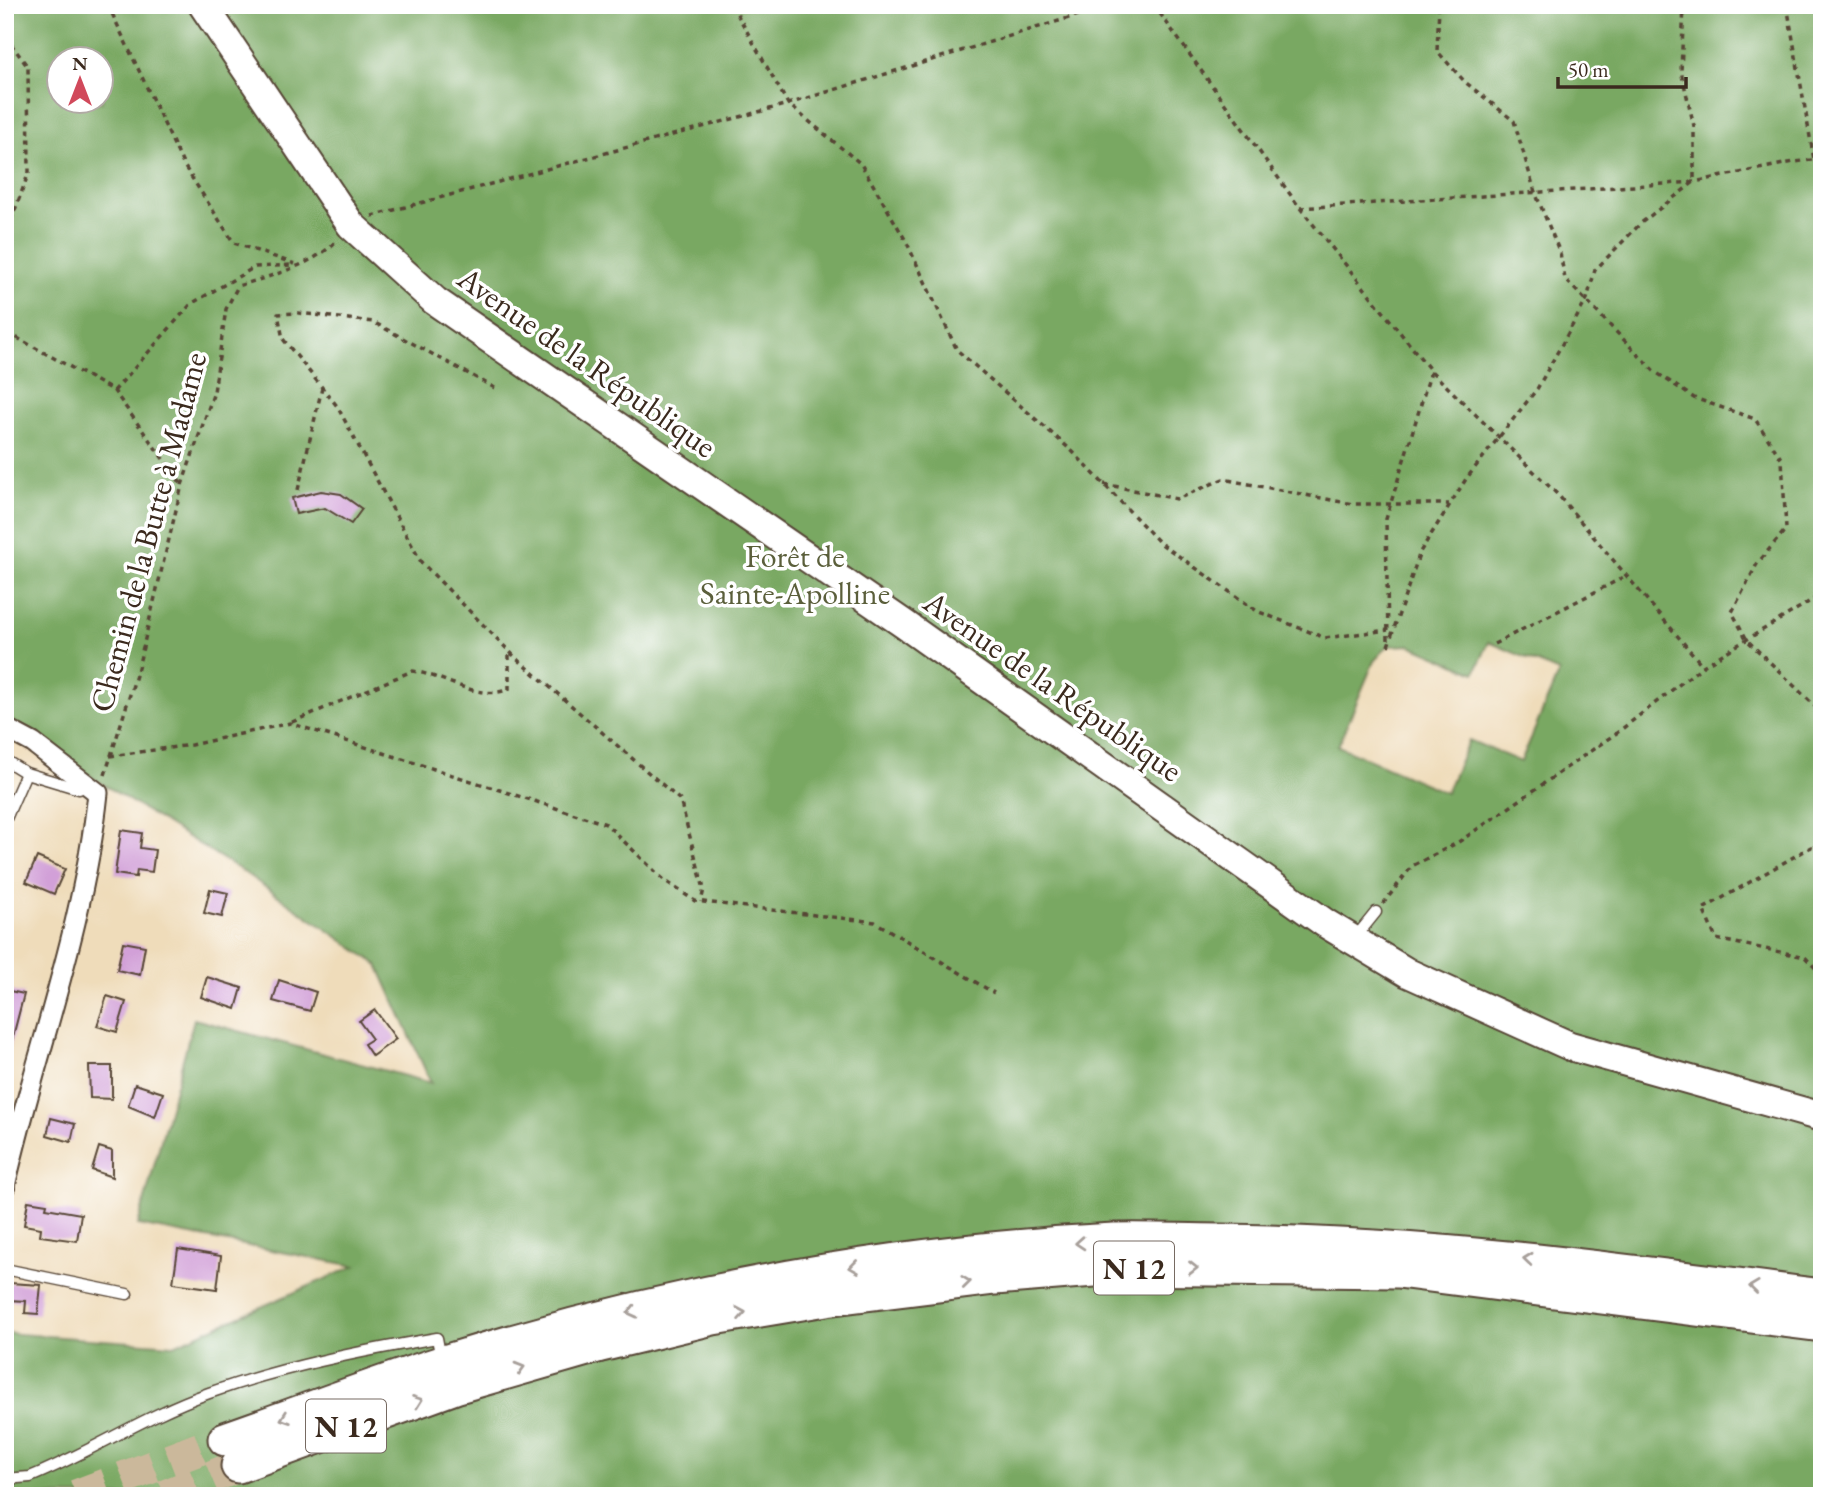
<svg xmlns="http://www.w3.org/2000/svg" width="1827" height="1501" viewBox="0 0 1827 1501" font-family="'EB Garamond',serif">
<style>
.forest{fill:#79a862;stroke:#5a6940;stroke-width:2;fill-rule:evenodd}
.building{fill:#d2a0d8}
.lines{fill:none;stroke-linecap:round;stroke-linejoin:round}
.trunk-tunnel{stroke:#cbb89b;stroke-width:33;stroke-dasharray:33 17;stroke-linecap:butt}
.service-casing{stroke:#564535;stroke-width:13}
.minor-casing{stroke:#564535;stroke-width:23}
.secondary-casing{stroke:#564535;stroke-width:32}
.trunk-casing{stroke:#564535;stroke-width:37}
.path{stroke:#564535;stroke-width:3.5;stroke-dasharray:5 5;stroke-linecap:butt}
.service{stroke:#fff;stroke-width:10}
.minor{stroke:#fff;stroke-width:19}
.secondary{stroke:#fff;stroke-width:28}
.trunk{stroke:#fff;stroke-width:33}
.oneway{stroke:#a79f9a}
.labels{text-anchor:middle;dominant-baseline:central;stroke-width:7;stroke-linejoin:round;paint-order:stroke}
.shield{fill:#fff;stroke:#766a62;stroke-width:2}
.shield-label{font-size:30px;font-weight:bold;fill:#3b2a1e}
.street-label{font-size:32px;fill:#3b2a1e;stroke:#fff}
.park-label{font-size:32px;fill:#5b5f3b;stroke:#fff}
</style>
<rect width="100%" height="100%" fill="#fff"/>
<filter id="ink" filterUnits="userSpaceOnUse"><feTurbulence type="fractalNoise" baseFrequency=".0143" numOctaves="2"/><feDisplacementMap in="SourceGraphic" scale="14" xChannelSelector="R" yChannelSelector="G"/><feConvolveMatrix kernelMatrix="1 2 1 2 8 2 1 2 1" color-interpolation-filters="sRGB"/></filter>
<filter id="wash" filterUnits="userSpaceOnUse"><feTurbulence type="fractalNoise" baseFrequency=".00686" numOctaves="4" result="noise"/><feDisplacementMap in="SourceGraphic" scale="28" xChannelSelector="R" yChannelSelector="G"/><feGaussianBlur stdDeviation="1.57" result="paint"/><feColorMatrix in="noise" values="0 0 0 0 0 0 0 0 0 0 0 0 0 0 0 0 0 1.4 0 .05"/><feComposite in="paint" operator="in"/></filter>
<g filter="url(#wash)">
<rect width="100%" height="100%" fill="#efdcba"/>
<!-- forest -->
<path class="forest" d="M5 5H1822V1496H5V1333L174 1345 355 1266 138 1225 194 1019 431 1083 378 965 242 871 5 723ZM60 60H102V102H60ZM1489 642 1559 672 1521 762 1469 740 1446 793 1338 746 1374 661 1388 646 1410 645 1475 673Z"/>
<g id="blocks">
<!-- building -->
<g class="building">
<path d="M321 491 341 494 362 509 351 524 325 508 296 514 292 498Z"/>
<path d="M121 830 142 833 140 848 155 850 152 872 137 870 136 877 115 874Z"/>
<path d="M37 857 65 869 54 894 26 882Z"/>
<path d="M210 889 228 893 222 917 204 913Z"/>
<path d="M123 942 145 946 140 975 117 970Z"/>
<path d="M207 977 242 988 236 1009 201 997Z"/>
<path d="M279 980 316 992 310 1011 273 1001Z"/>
<path d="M5 990 24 994 10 1048 5 1047Z"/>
<path d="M107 996 126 1002 117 1032 97 1026Z"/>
<path d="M375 1010 396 1039 372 1056 364 1044 372 1039 359 1021Z"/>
<path d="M89 1066H112V1099L90 1098Z"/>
<path d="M135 1084 163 1093 155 1117 128 1106Z"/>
<path d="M51 1118 75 1124 71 1142 47 1135Z"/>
<path d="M99 1147 112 1151V1177L92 1170Z"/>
<path d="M28 1201 47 1204 46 1208 81 1214 77 1241 40 1236 41 1228 24 1225Z"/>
<path d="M178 1249 221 1256 217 1289 173 1283Z"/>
<path d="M9 1283 41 1285 38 1314 25 1313 26 1301 8 1300Z"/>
</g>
</g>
</g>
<g filter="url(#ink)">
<use href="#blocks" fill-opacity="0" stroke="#564535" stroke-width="2"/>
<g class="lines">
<!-- trunk-tunnel -->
<g class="trunk-tunnel">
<path d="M76 1496 225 1439"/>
<path d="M165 1496 238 1466"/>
</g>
<!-- service casing -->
<g class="service-casing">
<g id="service">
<path d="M5 760 26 773 79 789 83 783"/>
<path d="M5 821 26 773"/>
<path d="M1355 938 1376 912"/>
<path d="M5 1269 127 1294"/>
<path d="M5 1479 30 1477C91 1452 146 1415 209 1393 282 1367 361 1351 437 1338L441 1359"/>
</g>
</g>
<!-- minor casing -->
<g class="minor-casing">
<path id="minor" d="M5 728 33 743 98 793C84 927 35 1055 5 1186"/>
</g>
<!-- secondary casing -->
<g class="secondary-casing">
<path id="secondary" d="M203 5 351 225 435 301 904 624 1325 923 1408 973 1570 1046 1822 1117"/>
</g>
<!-- trunk casing -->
<g class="trunk-casing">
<g id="trunk">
<path d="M225 1439C297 1414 369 1386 441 1363 659 1295 887 1251 1114 1240 1149 1239 1185 1241 1220 1241 1423 1243 1621 1270 1822 1296"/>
<path d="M238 1466 455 1387 601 1345 713 1318 826 1299 995 1278 1119 1268 1398 1271 1822 1325"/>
</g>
</g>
<!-- path -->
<g class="path">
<path d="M108 5 183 164 234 243 295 264"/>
<path d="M732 5 788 104 861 164 906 241 957 350 1072 451 1160 543 1257 611 1325 638 1388 630"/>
<path d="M1154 5 1300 208 1431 371 1559 496 1703 666"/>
<path d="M1439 5 1437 51 1465 82 1514 121 1535 192 1560 253 1565 279 1654 371 1694 398 1755 419 1782 460 1786 529 1757 564 1732 612 1747 640 1822 713"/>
<path d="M1787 5 1814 160"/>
<path d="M5 36 28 67 29 172 5 237"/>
<path d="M1300 208 1694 182 1794 162 1822 159"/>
<path d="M372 216 788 104 1111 5"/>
<path d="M5 322 12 335 114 391 182 485"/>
<path d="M495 388 373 322 299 313 278 314 283 339 337 406 421 562 513 655 680 800 704 889 701 902"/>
<path d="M114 391 191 304 255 267 292 265"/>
<path d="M1104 484 1177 499 1223 479 1352 504H1449"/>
<path d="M298 490 322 388"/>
<path d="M1388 640 1386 519 1431 371"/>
<path d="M1494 644 1626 576"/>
<path d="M1388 646 1420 552 1466 479 1537 389 1587 299 1595 270 1641 223 1694 182V126L1681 71 1684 5"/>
<path d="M292 722 412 671C443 675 478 702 509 689V652"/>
<path d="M110 756 191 745 290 723 606 824 664 880 695 901 875 922 994 993"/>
<path d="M105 775 137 672 182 485 214 392 226 309 238 286C270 276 315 265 337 240"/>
<path d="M1822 851 1811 847 1703 909 1716 939 1805 957 1822 975"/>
<path d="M1383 904 1412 866 1457 843 1507 809 1618 732 1703 666 1822 594"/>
</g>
<!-- service -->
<use href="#service" class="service"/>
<!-- minor -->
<use href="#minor" class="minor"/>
<!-- secondary -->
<use href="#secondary" class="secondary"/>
<!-- trunk -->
<use href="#trunk" class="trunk"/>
</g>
<!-- one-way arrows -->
<defs><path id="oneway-chevron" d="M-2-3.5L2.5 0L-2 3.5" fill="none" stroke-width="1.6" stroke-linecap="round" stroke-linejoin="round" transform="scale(1.75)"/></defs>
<g class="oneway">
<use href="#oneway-chevron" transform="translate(1080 1243) rotate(176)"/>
<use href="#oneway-chevron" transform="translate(1528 1259) rotate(-174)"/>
<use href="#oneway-chevron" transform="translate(854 1267) rotate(172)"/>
<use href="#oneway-chevron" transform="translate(1193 1268)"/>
<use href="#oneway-chevron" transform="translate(966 1282) rotate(-7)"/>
<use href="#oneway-chevron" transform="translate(1754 1287) rotate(-173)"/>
<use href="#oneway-chevron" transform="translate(632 1312) rotate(166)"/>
<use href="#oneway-chevron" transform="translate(741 1313) rotate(-10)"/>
<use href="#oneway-chevron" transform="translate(520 1368) rotate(-16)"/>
<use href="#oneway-chevron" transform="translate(418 1401) rotate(-20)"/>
<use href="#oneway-chevron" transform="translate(285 1418) rotate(161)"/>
</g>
</g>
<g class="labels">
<!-- shield labels -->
<g class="shield">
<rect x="1094" y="1241.5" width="80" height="53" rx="5"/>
<rect x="306" y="1399.5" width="80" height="53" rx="5"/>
</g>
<g class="shield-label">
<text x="1134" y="1268">N 12</text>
<text x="346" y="1426">N 12</text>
</g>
<!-- street labels -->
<g class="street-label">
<text transform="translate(587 362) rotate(35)">Avenue de la République</text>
<text transform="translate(148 532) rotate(-75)">Chemin de la Butte à Madame</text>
<text transform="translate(1053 686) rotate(35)">Avenue de la République</text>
</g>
<!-- park labels -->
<g class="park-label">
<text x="795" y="556">Forêt de<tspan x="795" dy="37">Sainte-Apolline</tspan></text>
</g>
</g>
<!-- margin -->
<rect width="1827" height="1501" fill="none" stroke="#fff" stroke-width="28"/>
<!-- north arrow -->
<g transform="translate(80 80)"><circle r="33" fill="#ffffff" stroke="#b1aaa5" stroke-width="2"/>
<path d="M0-5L12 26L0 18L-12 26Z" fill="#d1495b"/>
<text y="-10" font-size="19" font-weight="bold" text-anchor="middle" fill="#3b2a1e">N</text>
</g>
<!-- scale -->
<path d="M1558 77v10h128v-10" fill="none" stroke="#3b2a1e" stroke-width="3.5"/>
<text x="1568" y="77" font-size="21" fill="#3b2a1e" stroke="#ffffff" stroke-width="5" paint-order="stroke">50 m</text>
</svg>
